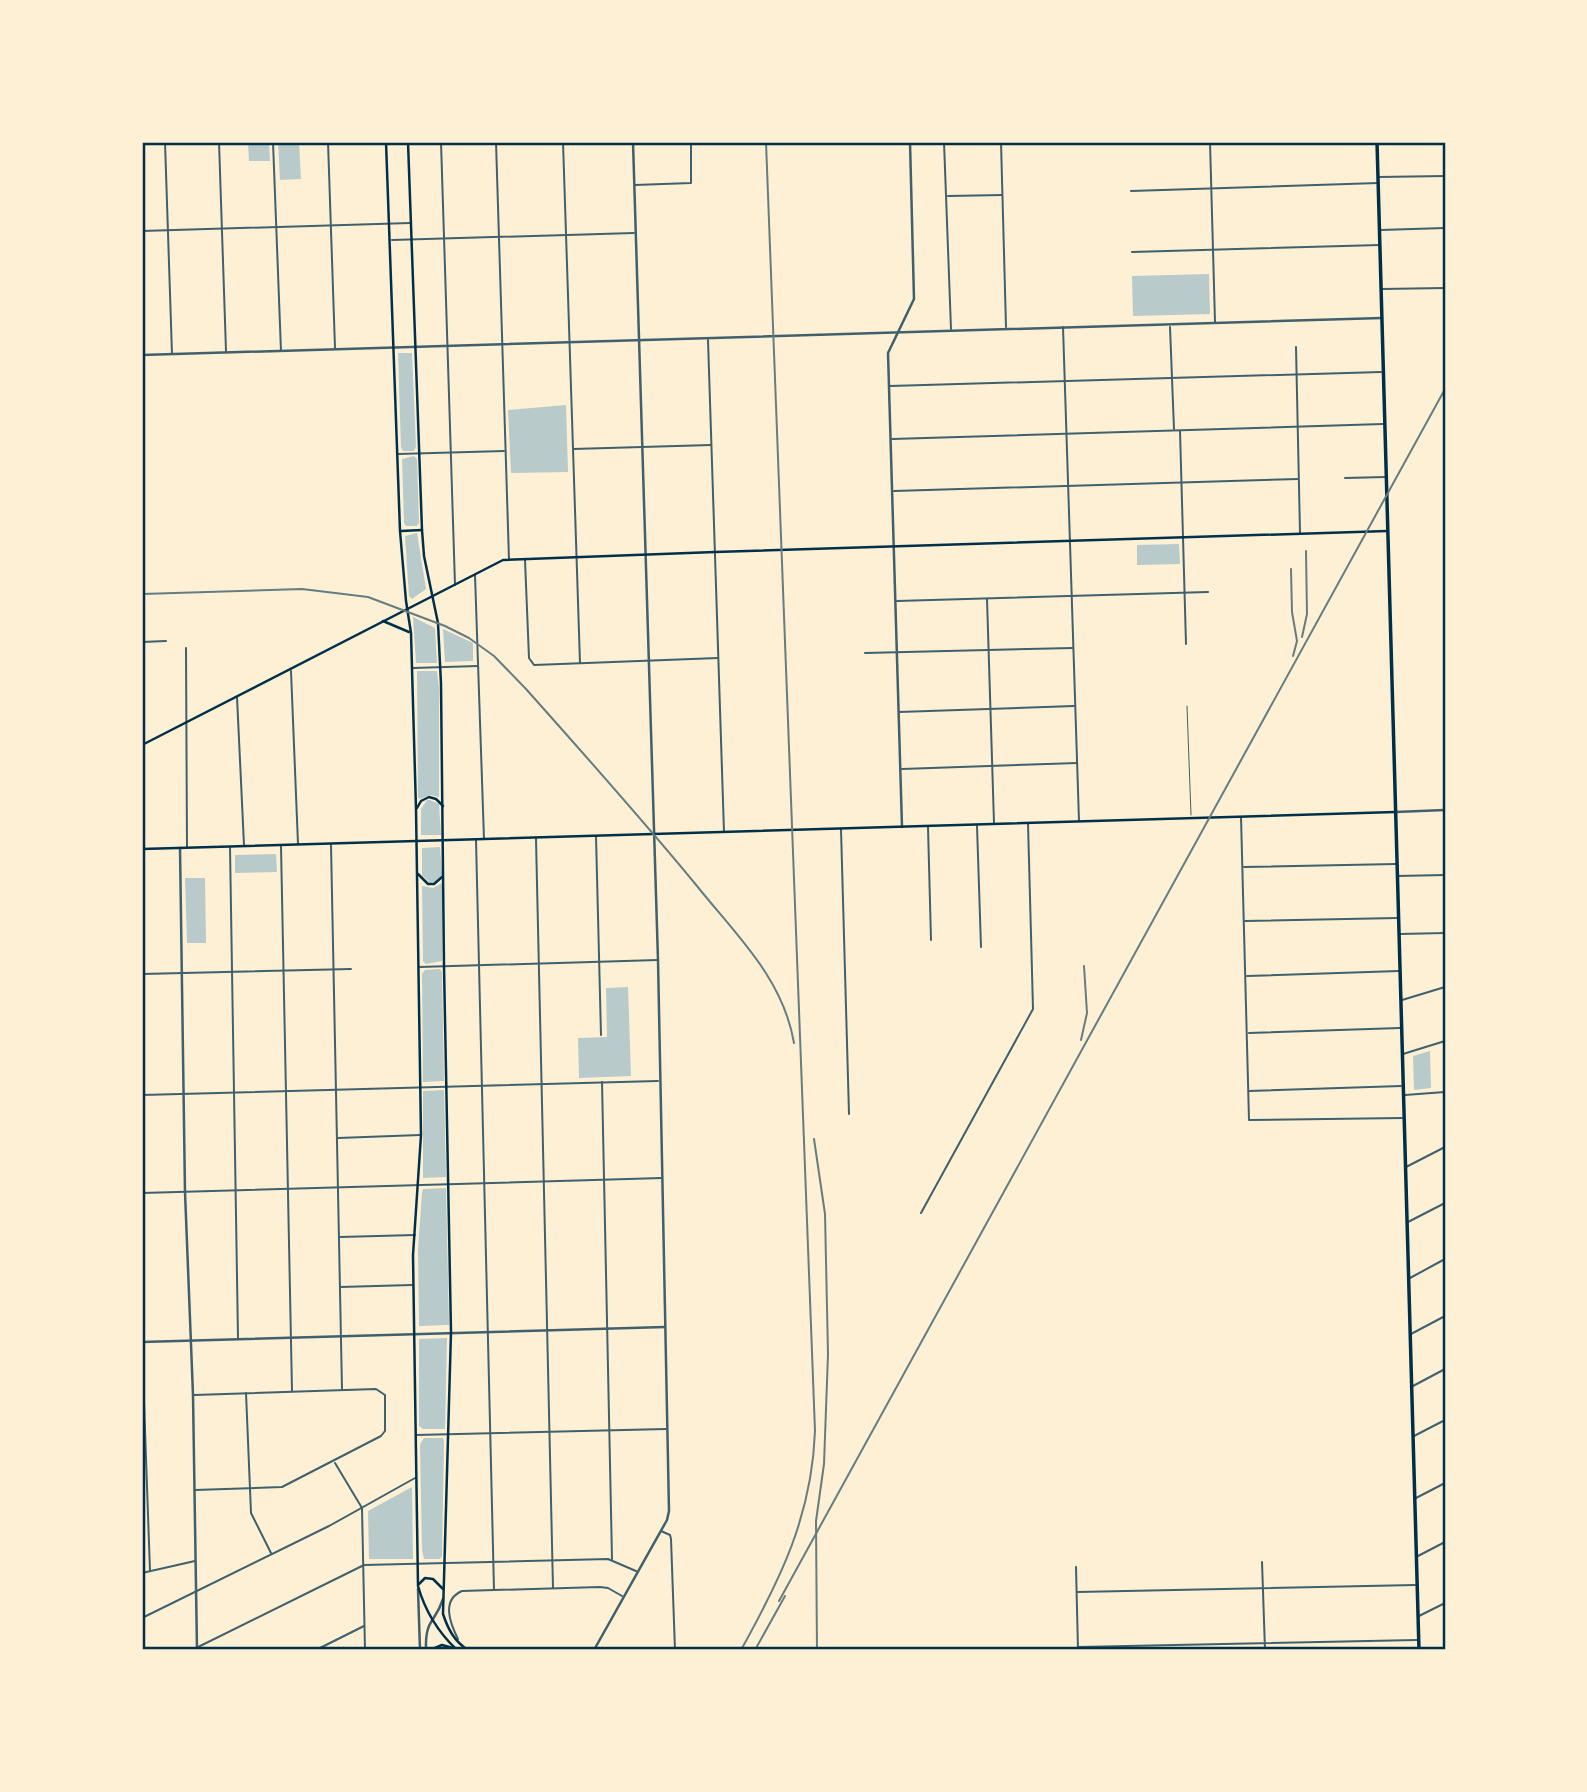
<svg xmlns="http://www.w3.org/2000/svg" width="1587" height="1792" viewBox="0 0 1587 1792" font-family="'PT Sans',sans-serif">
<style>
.green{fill:#b9caca}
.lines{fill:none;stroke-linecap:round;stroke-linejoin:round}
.service{stroke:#3f606c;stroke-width:1}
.minor{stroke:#3f606c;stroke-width:2}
.tertiary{stroke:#3f606c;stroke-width:2.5}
.secondary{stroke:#003049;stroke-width:2.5}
.primary{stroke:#003049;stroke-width:3.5}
.rail{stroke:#657d81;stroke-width:2}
.neatline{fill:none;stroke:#003049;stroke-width:2.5}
</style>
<rect width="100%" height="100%" fill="#fdf0d5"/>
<!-- green -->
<g class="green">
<path d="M248 142H269L270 161H249Z"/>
<path d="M278 142H299L301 179 280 180Z"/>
<path d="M1209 274 1210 314 1133 316 1132 276Z"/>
<path d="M398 353H412L416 447 414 451H403L401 448Z"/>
<path d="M566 405 568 472 511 473 508 410Z"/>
<path d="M414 456 417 459 419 523 417 526H406L404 523 402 459Z"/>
<path d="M417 533 426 589 412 599 409 596 405 536Z"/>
<path d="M1179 544 1180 564 1137 565V545Z"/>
<path d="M413 617 435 628 437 663H416Z"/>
<path d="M443 629 473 643V661L445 662Z"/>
<path d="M417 671H437L439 689V797L430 795 420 799 418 797Z"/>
<path d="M427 800H430L439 804 441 835H421V809Z"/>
<path d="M440 847 442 875 435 882 430 883 422 875V848Z"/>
<path d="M276 854 277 872 235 873V855Z"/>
<path d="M185 878H205L206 943H187Z"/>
<path d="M442 883V961L426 964 423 961 422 886 433 888Z"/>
<path d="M440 969 442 972 444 1081 423 1082 422 974 425 970Z"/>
<path d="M628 987 631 1076 579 1078 578 1038 607 1037 606 988Z"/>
<path d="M1430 1051 1431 1088 1414 1090 1413 1056Z"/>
<path d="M444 1090 446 1177 423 1178V1091Z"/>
<path d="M446 1188 449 1325 419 1326 418 1249 422 1193 423 1189Z"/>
<path d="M447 1338 445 1429H423L419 1426V1339Z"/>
<path d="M424 1438H443L444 1441 442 1556 440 1559H424L422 1550 420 1444Z"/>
<path d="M412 1487 413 1559H369L368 1511Z"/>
</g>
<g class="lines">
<!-- service -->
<path class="service" d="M1187 706 1191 815"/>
<!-- minor -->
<g class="minor">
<path d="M165 142 172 354"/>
<path d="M219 142 226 351"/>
<path d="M273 142 281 351"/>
<path d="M328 142 335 348"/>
<path d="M441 142 455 585"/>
<path d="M496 142 509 560"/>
<path d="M563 142 580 663"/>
<path d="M944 142 951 329"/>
<path d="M1001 142 1006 327"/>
<path d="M1210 142 1215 322"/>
<path d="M1379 177 1445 176"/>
<path d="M635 185 691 183V142"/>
<path d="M1131 191 1378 183"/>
<path d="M948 196 1002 195"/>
<path d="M1380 230 1445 228"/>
<path d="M142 231 410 223"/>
<path d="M392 240 634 233"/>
<path d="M1132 252 1380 245"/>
<path d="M1382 289 1445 288"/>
<path d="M1063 327 1079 821"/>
<path d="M1170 327 1174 429"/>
<path d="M708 340 724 832"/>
<path d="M1296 347 1300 533"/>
<path d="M890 386 1381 372"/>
<path d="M1180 431 1186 644"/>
<path d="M892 439 1383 424"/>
<path d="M573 449 711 445"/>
<path d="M398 454 504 451"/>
<path d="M1345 478 1385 477"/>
<path d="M894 491 1298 479"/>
<path d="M525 560 529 658 534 665 718 658"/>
<path d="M475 575 484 839"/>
<path d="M987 599 994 823"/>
<path d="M897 601 1208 592"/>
<path d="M142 642 166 641"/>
<path d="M186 648 187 847"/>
<path d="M865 653 1073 648"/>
<path d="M413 668 478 666"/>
<path d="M291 671 298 844"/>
<path d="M237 697 244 845"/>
<path d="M899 712 1074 706"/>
<path d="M902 769 1077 763"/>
<path d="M1241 817 1249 1120 1402 1118"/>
<path d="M977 826 981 947"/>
<path d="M928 827 931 940"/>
<path d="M841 829 849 1114"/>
<path d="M596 836 601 1035"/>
<path d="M536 839 553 1588"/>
<path d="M476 840 494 1590"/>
<path d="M331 845 342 1389"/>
<path d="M281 846 292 1391"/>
<path d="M230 847 238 1338"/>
<path d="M1244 867 1396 864"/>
<path d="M1397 876 1445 875"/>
<path d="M1245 921 1397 918"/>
<path d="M1400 934 1445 933"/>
<path d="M419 967 658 960"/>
<path d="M142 974 351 969"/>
<path d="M1247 976 1399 971"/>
<path d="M1402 1000 1445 987"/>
<path d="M1249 1033 1400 1028"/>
<path d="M1403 1054 1445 1041"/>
<path d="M602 1082 612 1559"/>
<path d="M1249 1091 1401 1086"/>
<path d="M142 1095 658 1081"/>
<path d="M1405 1095 1445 1092"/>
<path d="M338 1138 420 1135"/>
<path d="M1406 1167 1445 1147"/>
<path d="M142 1193 662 1178"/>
<path d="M921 1213 1033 1009 1028 823"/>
<path d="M1408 1222 1445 1203"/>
<path d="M340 1237 415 1235"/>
<path d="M1410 1278 1445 1259"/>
<path d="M340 1287 412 1285"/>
<path d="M1411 1334 1445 1316"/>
<path d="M142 1345 150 1571"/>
<path d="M1413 1386 1445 1369"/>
<path d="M246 1393 251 1513 271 1553"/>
<path d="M194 1395 376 1389 385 1395V1431L381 1436 282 1487 195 1490"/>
<path d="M416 1435 666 1429"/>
<path d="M1414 1436 1445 1420"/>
<path d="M335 1463 362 1508 365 1650"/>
<path d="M1416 1498 1445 1483"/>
<path d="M661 1531 670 1535 671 1539 675 1650"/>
<path d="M1418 1556 1445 1542"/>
<path d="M1262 1562 1265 1650"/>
<path d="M1076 1567 1078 1650"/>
<path d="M142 1573 195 1561"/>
<path d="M1077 1592 1415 1585"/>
<path d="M1419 1616 1445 1603"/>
<path d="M142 1618 329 1526 415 1478"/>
<path d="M458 1639C450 1623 441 1600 462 1591L600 1587 608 1588 622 1596"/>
<path d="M1078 1647 1417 1640"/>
<path d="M192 1650 364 1565 608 1559 636 1571"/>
<path d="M316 1650 364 1626"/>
</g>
<!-- tertiary -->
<g class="tertiary">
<path d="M142 355 1382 318"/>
<path d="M1395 812 1445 810"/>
<path d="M902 827 888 353 914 299 910 142"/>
<path d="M180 848 185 1192 193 1395 197 1650"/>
<path d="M142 1342 665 1327"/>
<path d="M418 1589 420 1650"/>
<path d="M426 1650C425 1618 435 1624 443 1599"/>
<path d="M594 1650 667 1520 669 1511 658 960 633 142"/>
</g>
<!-- secondary -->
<g class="secondary">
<path d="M386 142 400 531 406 601 411 633 416 809 421 1135 413 1255 418 1586C425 1611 438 1632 457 1650"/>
<path d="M408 142 422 530 424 556 438 623 441 684 444 966 451 1332 443 1614C448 1629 454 1641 468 1650"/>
<path d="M401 531 422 530"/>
<path d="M383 621 409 632"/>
<path d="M142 745 503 560 715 552 1387 531"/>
<path d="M417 808 421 801 429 797 436 799 443 806"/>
<path d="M142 849 1395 812"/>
<path d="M418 874 428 884H434L442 877"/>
<path d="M419 1584 425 1578 433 1579 443 1589"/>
<path d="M430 1650 442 1645 453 1648"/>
</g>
<!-- primary -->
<path class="primary" d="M1377 142 1419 1650"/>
<!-- rail -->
<g class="rail">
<path d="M1291 569 1292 612 1297 641 1293 656"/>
<path d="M142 594 302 589 368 597 445 626 469 638 494 656 526 689C584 754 642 819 697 886 736 935 783 978 794 1043"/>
<path d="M1302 637 1307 614 1306 551"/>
<path d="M1081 1040 1087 1013 1084 966"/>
<path d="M814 1139 825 1214 828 1354 824 1464 816 1521 817 1650"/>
<path d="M779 1601 1445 389"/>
<path d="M741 1650C781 1578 812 1515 815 1431L766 142"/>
<path d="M755 1650 785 1596"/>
</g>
</g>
<!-- border -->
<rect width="1587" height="1792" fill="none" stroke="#fdf0d5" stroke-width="287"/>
<rect x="144" y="144" width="1300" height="1504" class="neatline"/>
</svg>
